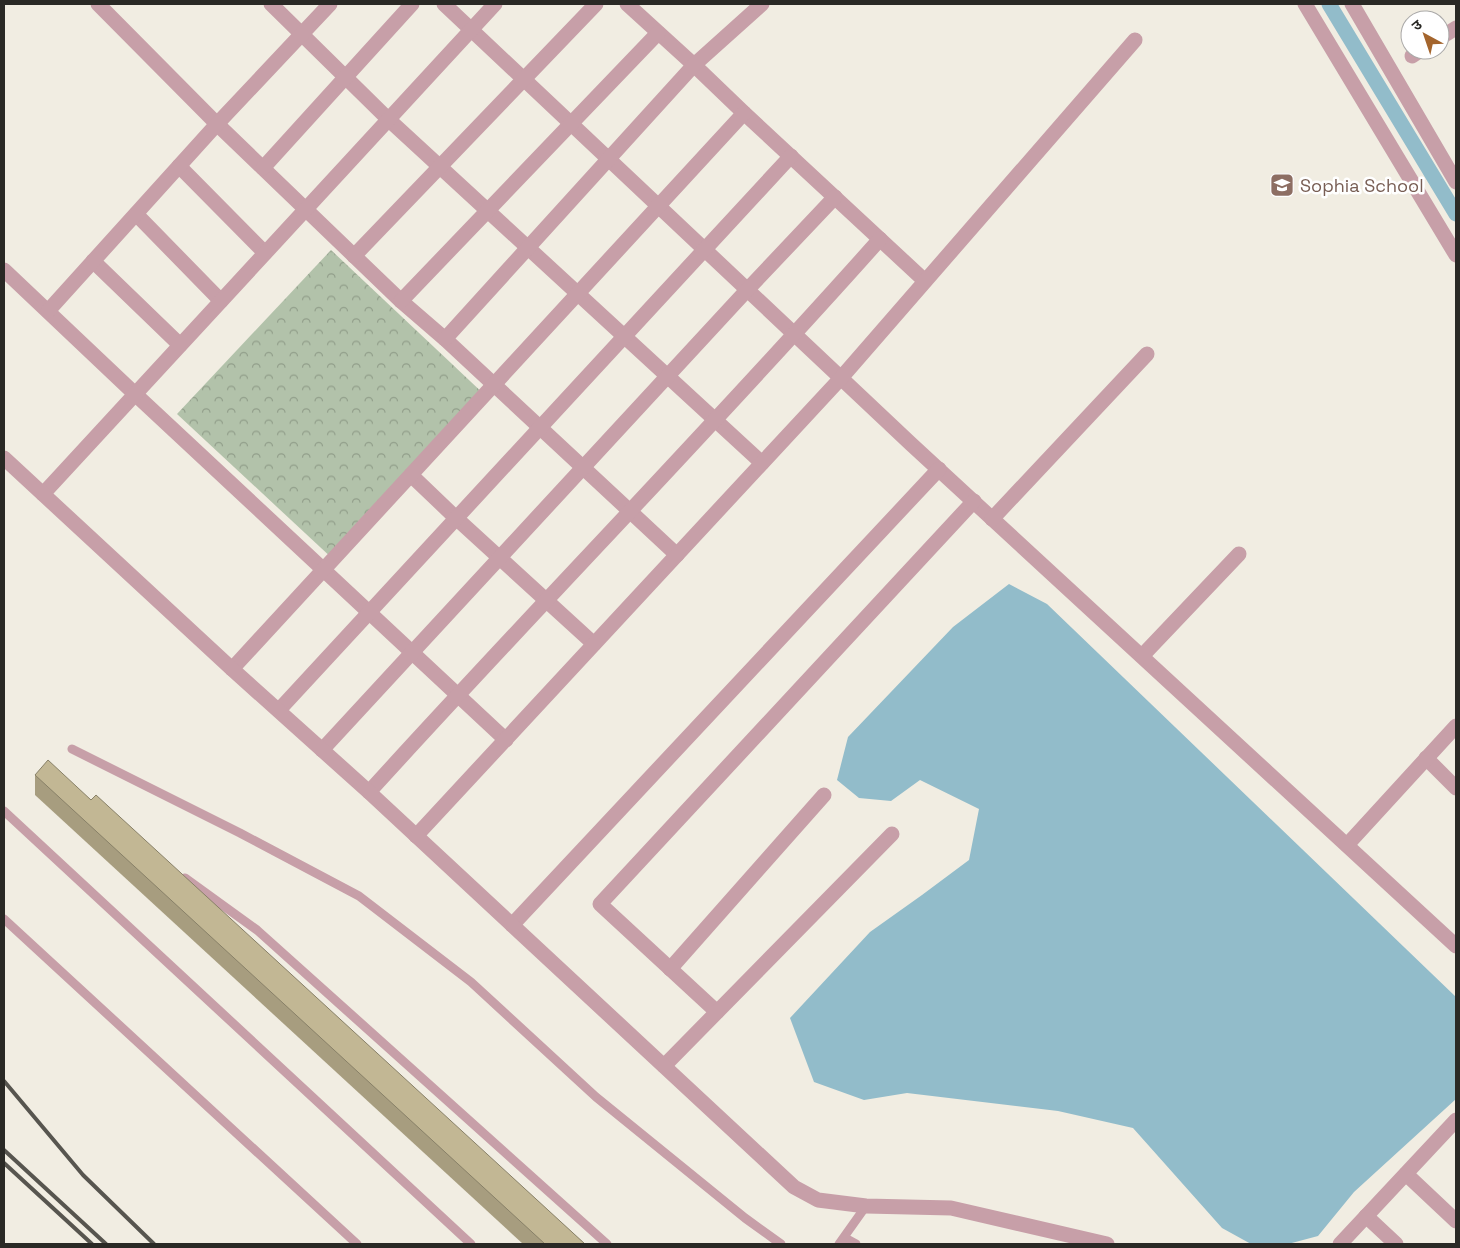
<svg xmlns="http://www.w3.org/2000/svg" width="1460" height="1248" viewBox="0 0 1460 1248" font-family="'Space Grotesk','Noto Sans Devanagari',sans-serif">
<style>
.park{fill:url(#park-crowns)}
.water{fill:#92bcca}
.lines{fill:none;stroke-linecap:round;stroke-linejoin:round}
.canal{stroke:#92bcca;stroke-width:15}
.service{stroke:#c79fa8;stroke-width:9}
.minor{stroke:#c79fa8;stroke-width:15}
.tertiary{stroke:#c79fa8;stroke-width:15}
.rail{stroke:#57554f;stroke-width:4}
.wall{fill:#a79d7f}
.building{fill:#c2b794;stroke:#888068}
.labels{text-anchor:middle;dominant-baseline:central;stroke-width:5;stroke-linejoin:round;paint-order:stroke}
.education-label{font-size:18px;fill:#785e54;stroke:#fff;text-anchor:start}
</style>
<defs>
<pattern id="park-crowns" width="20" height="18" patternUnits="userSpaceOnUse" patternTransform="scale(1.25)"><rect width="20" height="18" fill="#b2c2aa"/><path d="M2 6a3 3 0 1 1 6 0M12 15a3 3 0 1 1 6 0" fill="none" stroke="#919e8a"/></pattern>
</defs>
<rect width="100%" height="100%" fill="#f1ede2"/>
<!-- park -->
<path class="park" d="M331 250 487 397 334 560 177 414Z"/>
<!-- water -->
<path class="water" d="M1009 584 1047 604 1456 997V1099L1354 1192 1318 1236 1288 1244H1251L1222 1228 1133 1128 1058 1111 907 1093 864 1100 814 1082 790 1018 870 932 922 895 969 860 979 809 920 780 891 801 859 798 837 780 848 737 953 627Z"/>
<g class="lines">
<!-- canal -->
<path class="canal" d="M1329 4 1456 214"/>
<!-- service -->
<g class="service">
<path d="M72 749 240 833 359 896 471 982 596 1097 745 1218 781 1244"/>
<path d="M4 811 471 1244"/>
<path d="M185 878 257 930 607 1244"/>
<path d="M4 919 357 1244"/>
<path d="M845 1238 856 1244"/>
<path d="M839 1244 866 1206"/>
</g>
<!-- minor -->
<g class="minor">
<path d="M98 4 217 124 401 301 445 339 677 555"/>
<path d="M271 4 388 119 762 463"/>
<path d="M444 4 911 444 1456 946"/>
<path d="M627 4 694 65 744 113 925 281"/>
<path d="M1352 4 1456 182"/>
<path d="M1440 38 1456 28"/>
<path d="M1412 56 1421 50"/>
<path d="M179 166 265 253"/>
<path d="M263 168 412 4"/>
<path d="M136 214 221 301"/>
<path d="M354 256 596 4"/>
<path d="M93 261 180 345"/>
<path d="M4 270 135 394 506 740"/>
<path d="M401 301 658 33"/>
<path d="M48 311 217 124 330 4"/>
<path d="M445 339 694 65 762 4"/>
<path d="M411 475 456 518 594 644"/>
<path d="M43 494 495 4"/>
<path d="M992 519 1147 354"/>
<path d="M1142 656 1239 554"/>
<path d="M232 669 744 113"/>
<path d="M279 710 791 156"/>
<path d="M322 750 748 289 835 197"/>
<path d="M1426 758 1456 788"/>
<path d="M369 792C538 606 713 427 880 239"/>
<path d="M416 836 841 378 1135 40"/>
<path d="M1347 845 1456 726"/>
<path d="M512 925 939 469"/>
<path d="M670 969 824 795"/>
<path d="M717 1012 600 904 974 501"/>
<path d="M664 1066 892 834"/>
<path d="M1406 1174 1456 1221"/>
<path d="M1366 1216 1396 1244"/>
<path d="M1340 1244 1456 1120"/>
</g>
<!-- tertiary -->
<g class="tertiary">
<path d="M1305 4 1456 255"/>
<path d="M4 458 232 669 369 792 794 1187 818 1200 866 1206 951 1208 1107 1244"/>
</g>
<!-- rail -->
<g class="rail">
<path d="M4 1081 83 1175 154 1244"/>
<path d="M4 1150 106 1244"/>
<path d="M4 1163 92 1244"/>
</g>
</g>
<!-- wall -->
<path class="wall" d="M35 775 91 800 585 1244H523L35 795Z"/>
<!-- building -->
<path class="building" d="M48 760 91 800 96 795 585 1244H545L35 775Z"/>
<!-- icons -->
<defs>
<g id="school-square" transform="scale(1.25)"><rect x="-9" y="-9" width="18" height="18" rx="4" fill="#8d6e63" stroke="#fff"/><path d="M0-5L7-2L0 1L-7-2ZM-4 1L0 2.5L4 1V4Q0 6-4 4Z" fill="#fff"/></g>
</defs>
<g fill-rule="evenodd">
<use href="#school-square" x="1282" y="185"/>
</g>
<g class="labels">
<!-- education labels -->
<g class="education-label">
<text x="1300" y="185">Sophia School</text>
</g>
</g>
<!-- border -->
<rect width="1460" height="1248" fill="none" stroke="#2a2925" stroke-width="10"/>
<!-- north arrow -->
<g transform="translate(1425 35) rotate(320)"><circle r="24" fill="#ffffff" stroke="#aaa9a8"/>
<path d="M0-4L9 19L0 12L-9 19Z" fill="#a4652d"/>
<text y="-8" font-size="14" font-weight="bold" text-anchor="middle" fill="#2a2925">उ</text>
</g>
</svg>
